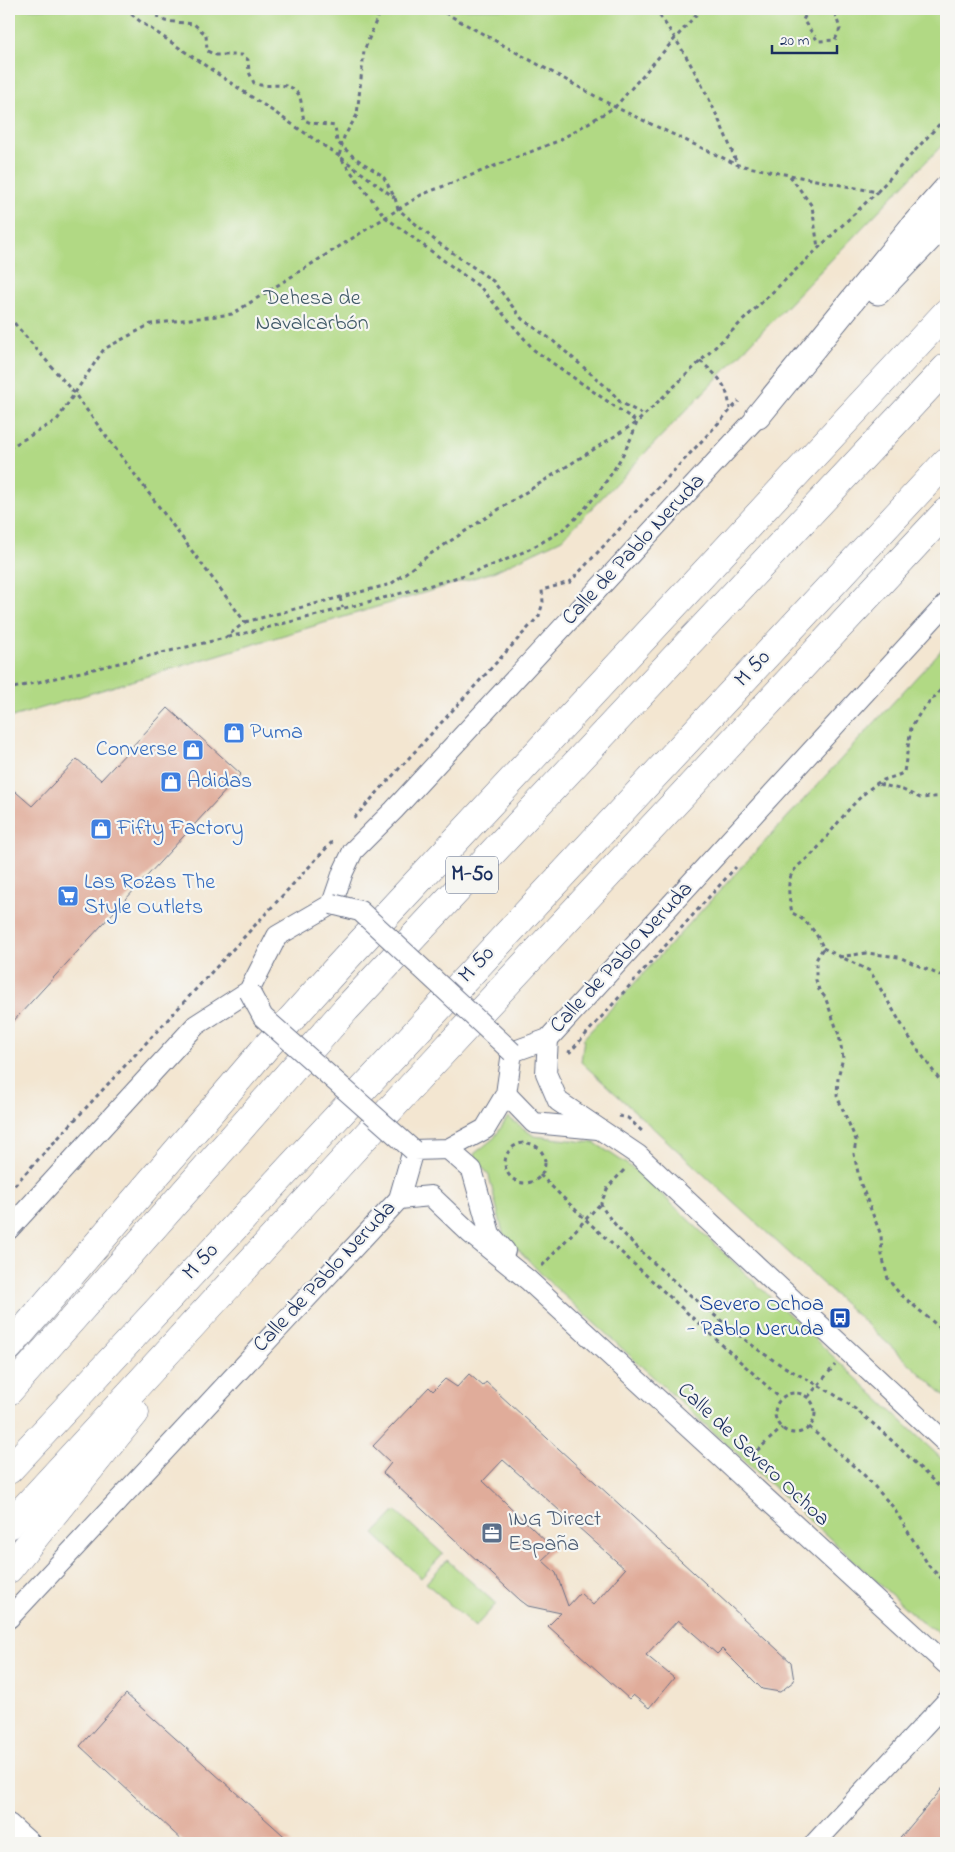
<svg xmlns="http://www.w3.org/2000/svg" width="955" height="1852" viewBox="0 0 955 1852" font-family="'Indie Flower',sans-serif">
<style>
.green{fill:#b1d984;stroke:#668471}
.building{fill:#e0ac9a;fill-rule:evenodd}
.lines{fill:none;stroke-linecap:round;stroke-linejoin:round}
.minor-casing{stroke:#676f86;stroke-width:22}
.tertiary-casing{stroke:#676f86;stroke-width:27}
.motorway-casing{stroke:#676f86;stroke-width:29}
.path{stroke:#676f86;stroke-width:3;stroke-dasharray:4 4;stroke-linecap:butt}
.minor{stroke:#fff;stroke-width:20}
.tertiary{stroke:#fff;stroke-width:25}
.motorway{stroke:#fff;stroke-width:28}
.minor-bridge-casing{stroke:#676f86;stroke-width:22;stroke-linecap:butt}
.minor-bridge{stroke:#fff;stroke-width:20}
.labels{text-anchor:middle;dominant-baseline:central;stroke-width:4.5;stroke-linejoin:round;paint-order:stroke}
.shield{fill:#f6f6f2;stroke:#5d6b8a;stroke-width:1}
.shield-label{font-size:21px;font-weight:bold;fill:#1b2f5e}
.park-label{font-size:22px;fill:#405a68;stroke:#f6f6f2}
.street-label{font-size:22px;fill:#1b2f5e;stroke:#f6f6f2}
.shop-label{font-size:22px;fill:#366cbe;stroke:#f6f6f2;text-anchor:start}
.transit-label{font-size:22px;fill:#164399;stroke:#f6f6f2;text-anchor:end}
.service-label{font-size:22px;fill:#4e5e75;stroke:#f6f6f2;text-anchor:start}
</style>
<rect width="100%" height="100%" fill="#f6f6f2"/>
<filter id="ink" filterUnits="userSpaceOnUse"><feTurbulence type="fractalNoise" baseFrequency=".02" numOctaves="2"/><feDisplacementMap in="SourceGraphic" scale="10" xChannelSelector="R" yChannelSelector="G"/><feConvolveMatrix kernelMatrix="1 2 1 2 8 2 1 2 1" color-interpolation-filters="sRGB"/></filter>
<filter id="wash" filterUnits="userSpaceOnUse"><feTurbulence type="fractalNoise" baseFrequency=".0096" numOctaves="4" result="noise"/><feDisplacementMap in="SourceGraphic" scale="20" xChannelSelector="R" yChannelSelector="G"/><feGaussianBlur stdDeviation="1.12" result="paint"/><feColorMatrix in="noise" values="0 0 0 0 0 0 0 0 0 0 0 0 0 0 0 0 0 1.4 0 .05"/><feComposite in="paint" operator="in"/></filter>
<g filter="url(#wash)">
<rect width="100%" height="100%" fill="#f3e6d1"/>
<!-- green -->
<g class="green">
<path d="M9 9H946V141L562 539 493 572 9 718Z"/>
<path d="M946 645V1397L581 1062 584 1038Z"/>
<path d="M508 1117 534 1136 595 1143 637 1171 946 1463V1637L920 1621 545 1278 503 1233 489 1176 474 1154 494 1138Z"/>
<path d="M396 1511 443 1554 421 1578 374 1534Z"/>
<path d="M447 1560 496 1604 475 1627 426 1583Z"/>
</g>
<g id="blocks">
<!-- building -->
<g class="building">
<path d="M168 708 241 774 9 1026V786L32 806 77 759 101 780Z"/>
<path d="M469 1374 483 1386 486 1382 791 1662 794 1681 780 1692 762 1689 722 1649 717 1654 678 1620 646 1655 674 1678 649 1708 633 1695 629 1699 548 1626 561 1613 528 1606 520 1600 383 1473 391 1463 373 1446 429 1387 433 1391 445 1379 457 1387ZM503 1460 625 1569 593 1605 580 1593 568 1606 556 1573 542 1560 554 1549 483 1481Z"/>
<path d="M126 1694 292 1843H185L80 1746Z"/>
<path d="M946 1784V1843H896Z"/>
</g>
</g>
</g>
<g filter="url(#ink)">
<use href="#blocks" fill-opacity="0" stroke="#676f86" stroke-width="1"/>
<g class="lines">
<!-- minor casing -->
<g class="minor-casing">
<g id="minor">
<path d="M548 1039 546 1073 558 1101 638 1155 946 1443"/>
<path d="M506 1094 534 1123 598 1129"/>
<path d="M448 1149 472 1170 490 1234 505 1251"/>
<path d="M399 1199 431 1196 471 1234 528 1280 946 1664"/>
<path d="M9 1229 196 1025 249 991 277 936 332 904 343 872 353 851 394 810 758 416"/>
<path d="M9 1618 399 1199 413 1150 448 1149 485 1129 506 1094 512 1052 548 1039 946 604"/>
<path d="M9 1824 30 1843"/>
<path d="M815 1843 946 1702"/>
</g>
</g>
<!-- tertiary casing -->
<g class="tertiary-casing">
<g id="tertiary">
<path d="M878 292 946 221"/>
<path d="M758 416 913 226 946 189"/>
</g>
</g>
<!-- motorway casing -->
<g class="motorway-casing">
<g id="motorway">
<path d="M9 1347 267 1046 339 966 946 313"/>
<path d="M9 1391 346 1009 946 368"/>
<path d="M9 1470 946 462"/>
<path d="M9 1525 430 1066 946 512"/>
<path d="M9 1569 135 1413"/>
</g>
</g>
<!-- path -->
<g class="path">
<path d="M125 9 141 22 339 156 385 217 481 288 534 350 637 422C627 456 589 512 559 532 507 566 443 582 383 598 330 612 278 625 225 638"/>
<path d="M153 9 155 15 165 21 194 24 206 35 207 51 216 55H242L248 60 249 72 254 83C268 90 289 78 299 95 302 101 302 113 304 120L311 123 335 126 337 142 355 158 383 176 395 198 398 209 437 242 493 281 522 319 552 340 611 391 620 402 644 415"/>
<path d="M385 9 378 16 364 51 357 115 344 137 339 156 395 198"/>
<path d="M438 9 615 107 738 165 877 192 946 117"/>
<path d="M655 9C690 57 716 109 737 164"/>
<path d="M809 9 803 20 818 41 835 40 840 29 834 9"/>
<path d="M790 176 812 206 818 248"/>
<path d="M9 317 74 393 245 622 225 638 9 689"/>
<path d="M700 361C719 377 727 384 730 409"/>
<path d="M9 448 57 420 104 349 151 324 232 314 421 195 558 141 615 107 701 9"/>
<path d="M340 598 343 608"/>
<path d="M245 622 391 584 429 555 493 513 637 422 877 192"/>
<path d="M946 684 920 713 911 728 904 772C895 778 884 778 876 784 851 802 835 828 816 850 807 861 795 864 790 878 787 889 790 902 792 913 806 919 818 934 823 948L816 960V980L819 990 825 997 839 1035 843 1058 838 1077 837 1096 856 1140 854 1154 860 1182 881 1235 882 1255 888 1279 899 1293 946 1333"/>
<path d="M879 784 903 790 920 798 946 796"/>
<path d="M354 818 539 616 543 602 542 590 570 582 739 401"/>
<path d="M823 948 870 971 909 1037 946 1089"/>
<path d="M839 957 866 953 899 957 946 978"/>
<path d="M568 1051 570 1052 736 867"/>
<path d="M619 1116 628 1118 642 1131"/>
<circle cx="525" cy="1163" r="20"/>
<path d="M624 1170 608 1187 601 1203C606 1229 742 1340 770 1358 796 1375 826 1387 851 1406 885 1431 915 1464 946 1493"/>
<path d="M540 1175 586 1220 780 1398"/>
<path d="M9 1191 333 841"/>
<path d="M542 1266 601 1203"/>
<circle cx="795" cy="1413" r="20"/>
<path d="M808 1397 835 1365"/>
<path d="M809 1427 865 1476 893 1507 929 1566 946 1583"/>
<path d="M751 1456 782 1428"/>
</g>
<!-- minor -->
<use href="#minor" class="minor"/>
<!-- tertiary -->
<use href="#tertiary" class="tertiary"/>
<!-- motorway -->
<use href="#motorway" class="motorway"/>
<!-- minor-bridge casing -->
<g class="minor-bridge-casing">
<g id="minor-bridge">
<path d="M332 904 360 911 512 1052"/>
<path d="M249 991 263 1017 413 1150"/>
</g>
</g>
<!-- minor-bridge -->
<use href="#minor-bridge" class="minor-bridge"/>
</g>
</g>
<!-- icons -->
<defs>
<g id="shop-square" transform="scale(1.125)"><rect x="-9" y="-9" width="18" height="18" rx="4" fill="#3f7fe0" stroke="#f6f6f2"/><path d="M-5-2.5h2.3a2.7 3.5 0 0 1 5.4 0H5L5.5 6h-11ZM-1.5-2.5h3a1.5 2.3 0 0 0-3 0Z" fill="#fff"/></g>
<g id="supermarket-square" transform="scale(1.125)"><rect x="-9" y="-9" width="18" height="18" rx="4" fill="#3f7fe0" stroke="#f6f6f2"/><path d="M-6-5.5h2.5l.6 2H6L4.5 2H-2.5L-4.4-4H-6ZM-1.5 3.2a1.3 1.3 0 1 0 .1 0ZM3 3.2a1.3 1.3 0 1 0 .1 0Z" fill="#fff"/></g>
<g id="bus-square" transform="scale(1.125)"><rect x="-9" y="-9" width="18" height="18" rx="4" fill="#1a4fb4" stroke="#f6f6f2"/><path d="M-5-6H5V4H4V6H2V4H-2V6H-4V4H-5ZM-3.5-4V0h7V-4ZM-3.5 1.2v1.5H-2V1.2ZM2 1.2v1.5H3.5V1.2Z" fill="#fff"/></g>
<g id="office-square" transform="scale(1.125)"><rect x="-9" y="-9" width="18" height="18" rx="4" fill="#5c6f8a" stroke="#f6f6f2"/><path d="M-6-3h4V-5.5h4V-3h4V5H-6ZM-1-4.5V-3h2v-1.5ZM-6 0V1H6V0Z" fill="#fff"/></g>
</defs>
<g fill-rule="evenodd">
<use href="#shop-square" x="234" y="733"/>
<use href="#shop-square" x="193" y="750"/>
<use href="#shop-square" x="171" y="782"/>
<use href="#shop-square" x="101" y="829"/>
<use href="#supermarket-square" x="68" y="896"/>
<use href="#bus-square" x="840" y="1318"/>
<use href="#office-square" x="492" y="1533"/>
</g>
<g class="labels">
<!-- shield labels -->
<rect class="shield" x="446" y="856.5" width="52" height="37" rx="4"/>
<g class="shield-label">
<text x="472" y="875">M-50</text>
</g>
<!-- park labels -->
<g class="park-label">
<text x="312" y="299">Dehesa de<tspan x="312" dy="25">Navalcarbón</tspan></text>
</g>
<!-- street labels -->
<g class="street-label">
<text transform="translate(634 550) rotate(-47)">Calle de Pablo Neruda</text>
<text transform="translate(753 669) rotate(-47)">M 50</text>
<text transform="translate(622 958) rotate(-47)">Calle de Pablo Neruda</text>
<text transform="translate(477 965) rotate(-47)">M 50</text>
<text transform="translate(201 1262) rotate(-47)">M 50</text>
<text transform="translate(325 1277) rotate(-47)">Calle de Pablo Neruda</text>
<text transform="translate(753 1455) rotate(43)">Calle de Severo Ochoa</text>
</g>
<!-- shop labels -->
<g class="shop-label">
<text x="250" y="733">Puma</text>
<text x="177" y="750" text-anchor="end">Converse</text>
<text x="187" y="782">Adidas</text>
<text x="117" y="829">Fifty Factory</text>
<text x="84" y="883">Las Rozas The<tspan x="84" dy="25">Style Outlets</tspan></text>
</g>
<!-- transit labels -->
<g class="transit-label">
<text x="824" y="1305">Severo Ochoa<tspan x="824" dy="25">- Pablo Neruda</tspan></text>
</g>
<!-- service labels -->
<g class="service-label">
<text x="508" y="1520">ING Direct<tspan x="508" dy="25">España</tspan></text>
</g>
</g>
<!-- margin -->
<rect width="955" height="1852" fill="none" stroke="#f6f6f2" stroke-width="30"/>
<!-- scale -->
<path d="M772 45v8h65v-8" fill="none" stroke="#1b2f5e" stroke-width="2.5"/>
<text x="780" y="45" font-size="15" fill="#1b2f5e" stroke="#f6f6f2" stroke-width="4" paint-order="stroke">20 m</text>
</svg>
